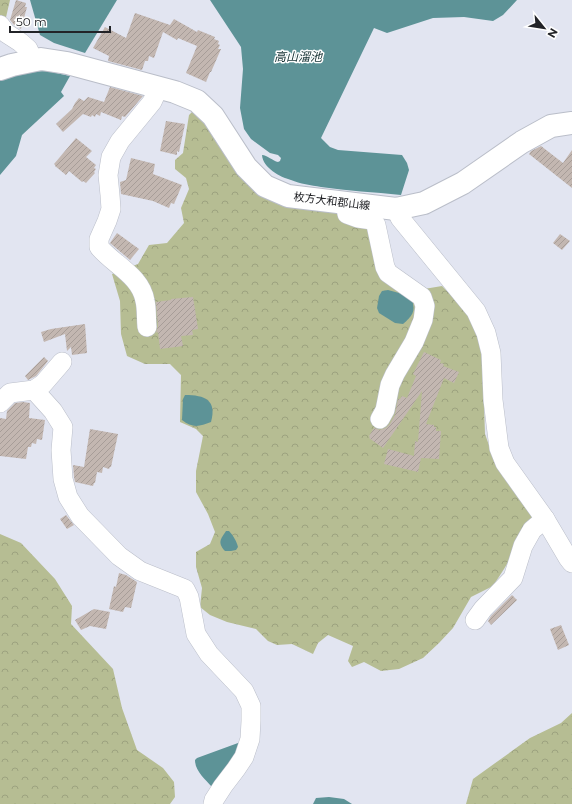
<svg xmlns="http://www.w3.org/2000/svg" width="572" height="804" viewBox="0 0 572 804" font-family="Montserrat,'Noto Sans JP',sans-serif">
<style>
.forest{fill:url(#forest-crowns)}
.water{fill:#5d9397}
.building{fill:url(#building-hatch)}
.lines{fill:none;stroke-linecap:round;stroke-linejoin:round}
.minor-casing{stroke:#babec9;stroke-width:20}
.major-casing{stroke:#babec9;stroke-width:24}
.minor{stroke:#fff;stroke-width:19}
.major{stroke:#fff;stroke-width:22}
.labels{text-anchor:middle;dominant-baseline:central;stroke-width:3;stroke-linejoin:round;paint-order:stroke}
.street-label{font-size:11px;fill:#222327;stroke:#fff}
.water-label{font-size:12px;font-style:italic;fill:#112e30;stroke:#fff}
</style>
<defs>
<pattern id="forest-crowns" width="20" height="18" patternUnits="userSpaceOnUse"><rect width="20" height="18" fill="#b6bd93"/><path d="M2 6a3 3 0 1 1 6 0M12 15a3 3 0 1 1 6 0" fill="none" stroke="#9ca27f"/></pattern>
<pattern id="building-hatch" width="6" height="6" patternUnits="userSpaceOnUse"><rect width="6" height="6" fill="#c3b7b1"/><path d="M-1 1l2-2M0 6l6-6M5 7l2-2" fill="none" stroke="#a79d98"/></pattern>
</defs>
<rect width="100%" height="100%" fill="#e2e5f1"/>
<!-- forest -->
<g class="forest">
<path d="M0 0H10L4 26 0 19Z"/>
<path d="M194 110 204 116 245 177 338 210 368 227 378 260 424 289 442 286 466 310 482 348 485 434 491 451 503 477 516 493 535 521 516 549 504 569 493 586 471 597 453 628 439 643 423 658 399 669 381 671 364 662 352 667 348 661 353 646 328 635 318 643 313 654 292 644 277 645 268 641 256 629 227 622 210 615 200 607 202 588 196 567V552L210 544 215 532 208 514 196 492V471L203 436 196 429 180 422 181 375 170 364H145L127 356 121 334 120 301 112 274 138 264 149 245 167 243 184 223 181 208 189 189 186 178 175 169V160L183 153 189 115Z"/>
<path d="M0 534 21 543 55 579 72 606 71 624 113 669 122 708 137 750 163 768 174 782 175 797 170 804H0Z"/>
<path d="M572 713V804H466L473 779 530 738 561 723Z"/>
</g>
<!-- water -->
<g class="water">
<path d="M30 0H117L85 53 54 43 40 35Z"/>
<path d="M210 0H517L503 15 493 21 464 17 433 18 387 33 374 28 321 138 330 147 338 150 402 155 407 163 409 170 401 195C374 192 348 191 321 187 311 185 300 184 291 180 280 177 263 168 262 155 267 155 273 161 278 162L280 161 281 158 278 155 270 153 251 139 244 129 240 108 243 69 241 47Z"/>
<path d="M47 71 70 76 61 92 64 96 22 135 16 156 0 175V80L24 72Z"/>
<path d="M388 290 399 293 412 300C416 312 412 316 403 324L395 323 379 313 377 308 379 296 382 291Z"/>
<path d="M185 395C205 395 217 400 211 422 199 427 192 428 182 420L183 399Z"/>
<path d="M226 531H229C233 535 237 542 238 547L236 550 231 551H225C217 542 221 539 226 531Z"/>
<path d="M238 743H241V747L212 787C205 779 195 771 195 760L197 758Z"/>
<path d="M329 797 344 799 352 804H313L316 798Z"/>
</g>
<!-- building -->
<g class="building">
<path d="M16 0 26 3 25 7H27L21 29 14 25 10 20Z"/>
<path d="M135 13 170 25 174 19 197 32 198 30 215 37 214 39 219 41 218 44 220 45 218 49H221L211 72H210L206 82 186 73 197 46 178 38 177 40 163 32 154 58 149 56 148 61H145L142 70 108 61 109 56 93 48 105 27 126 38Z"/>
<path d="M110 87 143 96 125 117 122 116 121 120 101 112 100 116 96 114 95 117 92 115 91 117 83 114 63 132 56 124 72 109 75 103 79 98 84 101 88 97 104 102Z"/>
<path d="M166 121 185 124 179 152 177 151V155L160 151Z"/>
<path d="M76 138 92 151 86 157 96 165 94 168 96 169 94 172 95 173 86 183 83 181 82 182 69 171 66 175 55 166V165L54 164Z"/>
<path d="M541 146 563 163 572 150V188L529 154 531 151Z"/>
<path d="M131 158 155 164 153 174 182 185 174 204 171 203 169 208 153 201 121 194 120 182 126 180Z"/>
<path d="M117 233 139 249 130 260 110 243Z"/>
<path d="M560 234 570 241 562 250 553 243Z"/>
<path d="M193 297 198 329 192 330 193 335 181 336 183 346 160 349 158 332 156 333 158 326 156 302 171 300V299Z"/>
<path d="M85 324 87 353 72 355 71 347 67 351 65 334 44 342 41 332 51 329Z"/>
<path d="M424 352 441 360 440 363 444 364 443 366 459 372 454 383 444 378 426 424 434 425V427H436V431H441L439 459 421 458 418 472 384 464 388 449 414 456 415 441 418 442 422 391 383 448 369 438 370 437 369 436 374 428 380 430 386 428 390 424 395 415 398 399H400L402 396 407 398 416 376 413 374Z"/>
<path d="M44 357 48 361 36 376 28 380 25 376Z"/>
<path d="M23 402 30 403 29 418 45 420 42 440 37 439 36 444 32 443 31 447H28L26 459 0 456V418L6 419 7 411 15 403Z"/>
<path d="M90 429 118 434 111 467H110L109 469 103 467 102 473 97 472 95 483H94L93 486 75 482 74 477 73 465 84 467Z"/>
<path d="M66 515 74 525 67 529 60 519Z"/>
<path d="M119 573 126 575 137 582 131 608 125 607 123 612 109 609 114 586 116 587Z"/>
<path d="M512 595 517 600 491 625 488 621 491 616Z"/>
<path d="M94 609 110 612 106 629 90 626 81 630 75 620Z"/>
<path d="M561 625 569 645 558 650 550 629Z"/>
</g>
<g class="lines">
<!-- minor casing -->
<g class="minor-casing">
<g id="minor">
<path d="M0 25 6 33 20 42 28 49 33 60"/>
<path d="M345 203 347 214 358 218 372 220 376 225 385 267 388 273 422 297 425 306 423 320 414 342 395 374 390 385 385 410 380 419"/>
<path d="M396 209 400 218 476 311 486 333 491 353 493 400 499 448 505 463 545 519 568 558 572 563"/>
<path d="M147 327C146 318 147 309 145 301 141 276 114 265 99 247V239L107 221 111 209 110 195 108 175 111 157 120 141 152 102 159 87"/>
<path d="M34 390 53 411 63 427 61 450 63 479 68 497 80 516 119 556 140 571 185 589 189 597 196 634 209 654 244 691 251 706V721L250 739 244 757 236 769 223 786 214 800 213 804"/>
<path d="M0 403 10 393 34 390 43 384 62 362"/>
<path d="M475 620 483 609 513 578 523 546 532 530 545 519"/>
</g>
</g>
<!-- major casing -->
<g class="major-casing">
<path id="major" d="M0 69 12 65 41 59 67 63 175 92 197 101 213 116 246 167 265 186 288 196 396 209 424 203 463 183 522 142 551 126 572 123"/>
</g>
<!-- minor -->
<use href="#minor" class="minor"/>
<!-- major -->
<use href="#major" class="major"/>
</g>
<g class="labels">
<!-- street labels -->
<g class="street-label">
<text transform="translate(332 201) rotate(7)">枚方大和郡山線</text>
</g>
<!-- water labels -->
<g class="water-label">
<text x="298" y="56">高山溜池</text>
</g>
</g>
<!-- north arrow -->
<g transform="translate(544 28) rotate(120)" stroke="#ffffff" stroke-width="3" paint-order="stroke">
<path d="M0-3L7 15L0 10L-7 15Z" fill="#222327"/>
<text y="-6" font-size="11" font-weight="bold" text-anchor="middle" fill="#222327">N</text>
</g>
<!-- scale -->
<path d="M10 26v6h100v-6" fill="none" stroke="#222327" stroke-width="2"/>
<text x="16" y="26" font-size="12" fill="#222327" stroke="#ffffff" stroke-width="3" paint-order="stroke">50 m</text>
</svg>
